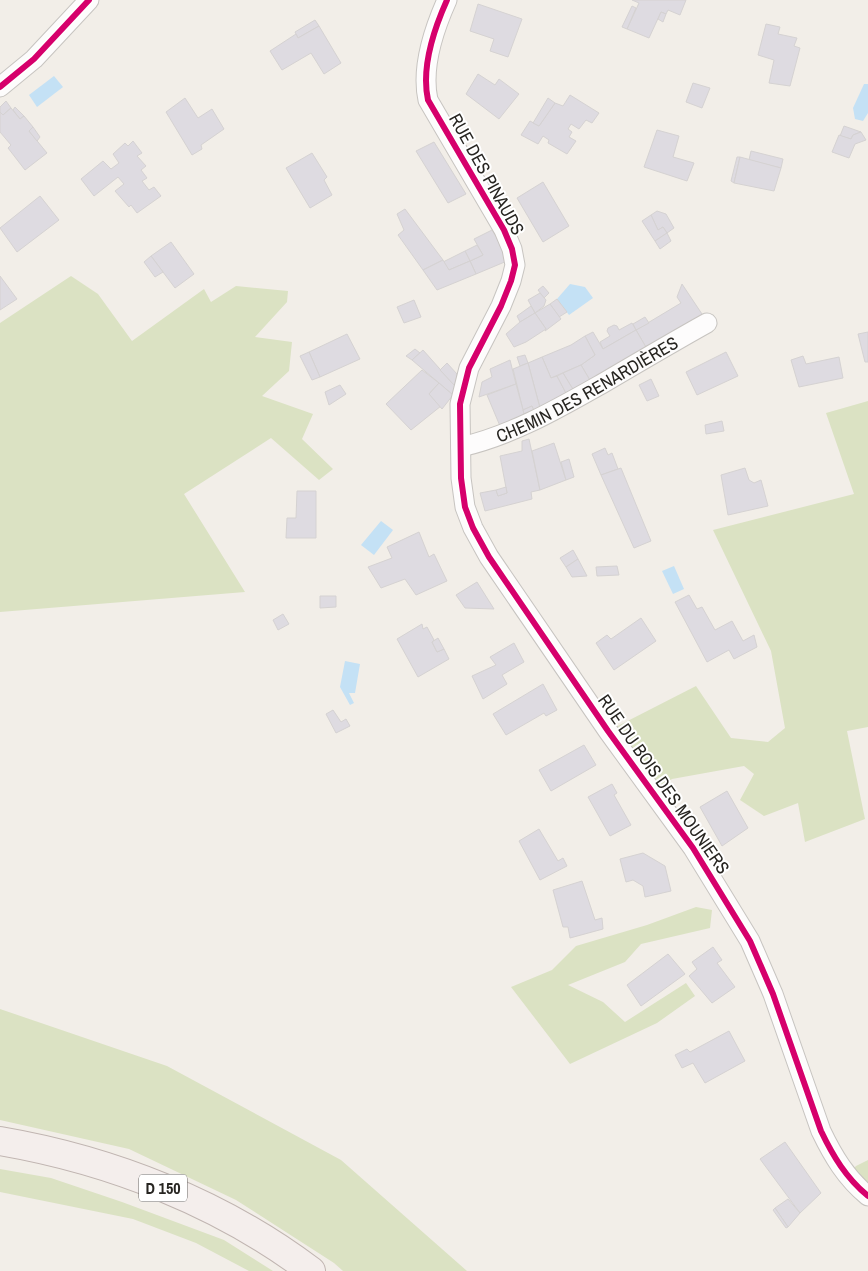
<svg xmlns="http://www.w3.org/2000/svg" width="868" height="1271" viewBox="0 0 868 1271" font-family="'Archivo Narrow',sans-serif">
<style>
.green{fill:#dbe2c3}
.water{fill:#c4e1f5}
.building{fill:#dedbe1;stroke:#d5d2d2}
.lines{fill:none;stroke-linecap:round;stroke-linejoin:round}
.street-casing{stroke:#c7c4c0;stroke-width:21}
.primary-casing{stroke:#c0b5b1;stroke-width:30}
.street{stroke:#fdfcfc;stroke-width:19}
.primary{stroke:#f4eeec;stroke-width:28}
.cycleway-casing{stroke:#fff;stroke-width:9}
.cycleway{stroke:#d6006c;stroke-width:6}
.labels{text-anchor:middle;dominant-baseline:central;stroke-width:4;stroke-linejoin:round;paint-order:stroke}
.shield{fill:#fff;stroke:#686664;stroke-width:1}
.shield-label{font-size:16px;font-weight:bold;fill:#272521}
.street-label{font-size:18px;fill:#272521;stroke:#fff}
</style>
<rect width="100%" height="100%" fill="#f2eee8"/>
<!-- green -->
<g class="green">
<path d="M71 276 98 294 132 341 204 289 211 302 236 286 288 291 287 302 255 337 292 342 289 371 262 396 313 414 302 439 333 469 319 480 271 438 184 494 245 592 0 612V323Z"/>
<path d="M868 401V727L847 731 865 819 805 842 798 803 764 816 740 800 754 774 744 766 672 779 653 793 608 731 696 686 731 738 768 742 785 728 771 651 713 530 854 494 826 413Z"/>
<path d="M696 907 712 910 710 928 641 944 625 962 568 985 603 1002 625 1022 686 983 695 996 657 1023 570 1064 511 987 552 970 576 946 647 925Z"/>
<path d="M0 1009 167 1066 341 1160 467 1271H343L334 1263 236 1200 129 1149 0 1120Z"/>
<path d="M868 1160V1195L847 1175 856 1166Z"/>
<path d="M0 1169 51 1178 122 1202 224 1240 273 1271H249L196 1243 133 1219 0 1192Z"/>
</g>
<!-- water -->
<g class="water">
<path d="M54 76 63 87 37 107 29 95Z"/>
<path d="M864 84H868V113L863 121 855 119 853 108Z"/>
<path d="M570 284 585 287 593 298 569 315 557 299Z"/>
<path d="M381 521 393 530 374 555 361 545Z"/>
<path d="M674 566 684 589 673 594 662 571Z"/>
<path d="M345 661 360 664 355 693H349L354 703 350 705 340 687Z"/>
</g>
<!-- building -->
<g class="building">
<path d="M632 0H686L680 15 668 10 666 14 661 12 649 38 627 29 639 3Z"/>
<path d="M478 4 522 19 508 57 490 51 494 39 470 31Z"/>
<path d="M632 6 636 8 627 29 622 27Z"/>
<path d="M661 12 666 14 663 22 658 19Z"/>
<path d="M315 20 319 26 298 38 295 32Z"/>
<path d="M766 24 780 27 778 34 797 38 794 46 800 48 790 86 769 83 774 60 758 55Z"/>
<path d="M319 26 341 63 324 74 311 53 282 70 270 51 296 34 298 38Z"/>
<path d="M478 74 495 85 499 79 519 94 499 119 466 94Z"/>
<path d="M693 83 710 88 702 108 686 102Z"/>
<path d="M570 95 599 113 592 123 586 120 579 129 571 124 568 129 572 132 569 137 576 141 567 154 548 143 549 140 543 136 538 144 521 135 530 121 539 126 555 103 563 106Z"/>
<path d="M185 98 198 118 212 109 224 129 201 145 202 149 192 155 166 112Z"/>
<path d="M548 98 555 103 539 126 533 123Z"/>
<path d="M6 101 11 108 3 115 0 112V107Z"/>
<path d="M15 107 24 116 20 119 13 110Z"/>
<path d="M11 108 20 119 24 116 33 127 29 131 47 153 25 170 8 148 11 145 0 132V112L3 115Z"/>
<path d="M844 126 861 132 853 135 851 139 840 136Z"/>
<path d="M33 127 40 137 37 141 29 131Z"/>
<path d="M657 130 679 136 673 157 694 163 687 181 644 167Z"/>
<path d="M861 132 866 140 855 144 849 158 832 152 839 135 851 139 853 135Z"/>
<path d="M133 141 142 153 137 156 146 166 141 170 147 178 142 181 149 190 154 187 161 196 137 213 131 205 129 207 115 191 124 184 118 177 94 196 81 179 103 161 111 169 119 163 113 154 125 143 128 146Z"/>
<path d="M434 142 466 194 448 203 416 151Z"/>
<path d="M751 151 783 159 781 168 749 160Z"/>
<path d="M312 153 327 177 324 180 332 195 310 208 286 168Z"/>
<path d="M737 157H740L734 183 731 181Z"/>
<path d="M740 157 781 168 774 191 734 183Z"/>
<path d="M543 182 569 226 543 242 517 198Z"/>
<path d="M40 196 59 220 17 252 0 228Z"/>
<path d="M405 209 443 260 423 270 398 235 404 230 397 214Z"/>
<path d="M657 211 666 214 674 228 667 233 663 227 658 230 651 215Z"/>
<path d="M651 215 658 230 663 227 667 233 655 241 642 221Z"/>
<path d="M492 230 505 251 507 261 476 274 470 261 483 255 474 239Z"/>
<path d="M667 233 671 241 660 249 655 241Z"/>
<path d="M171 242 194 274 175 288 151 256Z"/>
<path d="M477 245 483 255 470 261 465 251Z"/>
<path d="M465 251 470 261 449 270 443 262Z"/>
<path d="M151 256 163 272 155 277 144 262Z"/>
<path d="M443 260 449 270 470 261 476 274 437 290 423 270Z"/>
<path d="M0 276 17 299 0 310Z"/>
<path d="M682 284 704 317 647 349 636 330 681 303 677 297Z"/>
<path d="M543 286 549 293 544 298 538 290Z"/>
<path d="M540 293 546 300 544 306 535 313 528 300Z"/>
<path d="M557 299 567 312 559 317 550 304Z"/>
<path d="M414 300 421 317 404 323 397 307Z"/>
<path d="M550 304 561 319 545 331 546 329 535 313Z"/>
<path d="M531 306 535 313 520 322 517 316Z"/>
<path d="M535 313 546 329 526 342 514 347 506 334 520 322Z"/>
<path d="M645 317 649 323 636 330 633 324Z"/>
<path d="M632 323 636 330 603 349 600 342 610 336 607 331 608 328 614 325 617 326 619 330Z"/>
<path d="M636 330 647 349 591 382 581 365 595 355 585 336 593 332 603 349Z"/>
<path d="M868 332V362H865L858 334Z"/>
<path d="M347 334 360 359 320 377 309 352Z"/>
<path d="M585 336 595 355 581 365 551 378 542 357 571 345Z"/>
<path d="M415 349 420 353 412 360 406 356Z"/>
<path d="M423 350 455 386 456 390 453 395 412 360Z"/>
<path d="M309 352 320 377 312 380 300 356Z"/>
<path d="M726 352 738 376 697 395 686 372Z"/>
<path d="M525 355 528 363 520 366 517 357Z"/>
<path d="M803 356 806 364 839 357 843 378 799 387 791 360Z"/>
<path d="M542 357 551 378 557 376 567 395 540 408 528 363Z"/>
<path d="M510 360 516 384 479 397 482 382 492 377 490 369Z"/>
<path d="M447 363 457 374 455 386 440 370Z"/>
<path d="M528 363 540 408 534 411 532 406 523 410 513 369Z"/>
<path d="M581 365 591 382 574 391 563 373Z"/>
<path d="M422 370 439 383 429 394 441 406 411 430 386 404Z"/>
<path d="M563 373 574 391 567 395 557 376Z"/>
<path d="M651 379 659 396 647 401 639 385Z"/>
<path d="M439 383 453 395 442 409 429 394Z"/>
<path d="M516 384 525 417 500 426 487 395Z"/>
<path d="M340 385 346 394 329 405 325 392Z"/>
<path d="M532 406 534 411 525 417 523 410Z"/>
<path d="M722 421 724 431 706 434 705 425Z"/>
<path d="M529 439 540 490 531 492 532 499 485 511 480 493 496 490 498 496 507 493 500 456 522 451V441Z"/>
<path d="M554 443 566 480 540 490 532 451Z"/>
<path d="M605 448 608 455 612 453 618 469 601 475 592 454Z"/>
<path d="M569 459 574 477 566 480 561 462Z"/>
<path d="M621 468 651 541 634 548 601 475Z"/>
<path d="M745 468 749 480 754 483 761 480 768 506 728 515 721 475Z"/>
<path d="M506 487 507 493 498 496 496 490Z"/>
<path d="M297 491H316V538H286L287 518H296Z"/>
<path d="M419 532 429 557 434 554 447 581 416 595 405 579 381 588 368 567 392 558 387 547Z"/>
<path d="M573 550 578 559 566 567 560 558Z"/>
<path d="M578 559 587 576 572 577 566 567Z"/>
<path d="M617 566 619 575 597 576 596 567Z"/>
<path d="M477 582 494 609 465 608 456 595Z"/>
<path d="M689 595 697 609 702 607 715 630 732 621 743 641 754 635 757 647 734 659 729 650 707 662 675 602Z"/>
<path d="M320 596H336V607L320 608Z"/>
<path d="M283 614 289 624 278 630 273 620Z"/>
<path d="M641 618 656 641 614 670 596 643 607 635 611 639Z"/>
<path d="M422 624 423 629 427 627 434 640 432 642 437 652 444 649 449 659 418 677 397 639Z"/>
<path d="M438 638 444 649 437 652 432 642Z"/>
<path d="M514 643 524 662 502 675 507 684 483 699 472 676 496 665 490 657Z"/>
<path d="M543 684 557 710 546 716 544 713 506 735 493 714Z"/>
<path d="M333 710 341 722 346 719 350 726 336 733 326 714Z"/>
<path d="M584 745 596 765 551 791 539 770Z"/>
<path d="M612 784 617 793 614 795 631 825 610 836 588 797Z"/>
<path d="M727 791 748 828 722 846 700 807Z"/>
<path d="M539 829 558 861 563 858 567 866 540 880 519 841Z"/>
<path d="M643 853 665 866 671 891 645 897 643 886 633 880 626 882 620 859Z"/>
<path d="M582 881 595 920 602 918 603 929 570 938 568 927H563L553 890Z"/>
<path d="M713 947 722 960 717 963 735 987 712 1003 689 976 697 969 692 962Z"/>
<path d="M668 954 685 974 641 1006 627 985Z"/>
<path d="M729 1031 745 1061 705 1083 693 1063 682 1068 675 1055 687 1049 690 1052Z"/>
<path d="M785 1142 821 1193 800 1213 760 1159Z"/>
<path d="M788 1199 800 1213 788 1227 775 1208Z"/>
<path d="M775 1208 788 1227 786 1228 773 1210Z"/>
</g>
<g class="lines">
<!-- street casing -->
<g class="street-casing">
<g id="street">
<path d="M447 0C434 29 421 68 428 100L504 230 512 249 515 265 511 281 501 306 469 368 460 404 461 478 465 507 473 528 489 557 608 731 693 848 750 941 773 994 821 1131C833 1156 846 1178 868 1196"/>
<path d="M0 87 34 59 89 0"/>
<path id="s1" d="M461 447C513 435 559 408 605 382 639 362 673 342 707 323"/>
</g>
</g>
<!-- primary casing -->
<g class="primary-casing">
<path id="primary" d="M0 1141C111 1160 221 1203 311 1271"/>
</g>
<!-- street -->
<use href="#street" class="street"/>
<!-- primary -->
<use href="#primary" class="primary"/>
<!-- cycleway casing -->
<g class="cycleway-casing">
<g id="cycleway">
<path d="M447 0C434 29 421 68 428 100L504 230 512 249 515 265 511 281 501 306 469 368 460 404 461 478 465 507 473 528 489 557 608 731 693 848 750 941 773 994 821 1131C833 1156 846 1178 868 1196"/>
<path d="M0 87 34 59 89 0"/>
</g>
</g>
<!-- cycleway -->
<use href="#cycleway" class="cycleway"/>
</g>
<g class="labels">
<!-- shield labels -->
<rect class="shield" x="139" y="1174.5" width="48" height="27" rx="4"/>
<g class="shield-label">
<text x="163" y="1188">D 150</text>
</g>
<!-- street labels -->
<g class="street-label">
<text transform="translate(487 174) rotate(61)">RUE DES PINAUDS</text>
<text stroke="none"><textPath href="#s1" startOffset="139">CHEMIN DES RENARDIÈRES</textPath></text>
<text transform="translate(664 784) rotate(55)">RUE DU BOIS DES MOUNIERS</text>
</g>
</g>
</svg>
